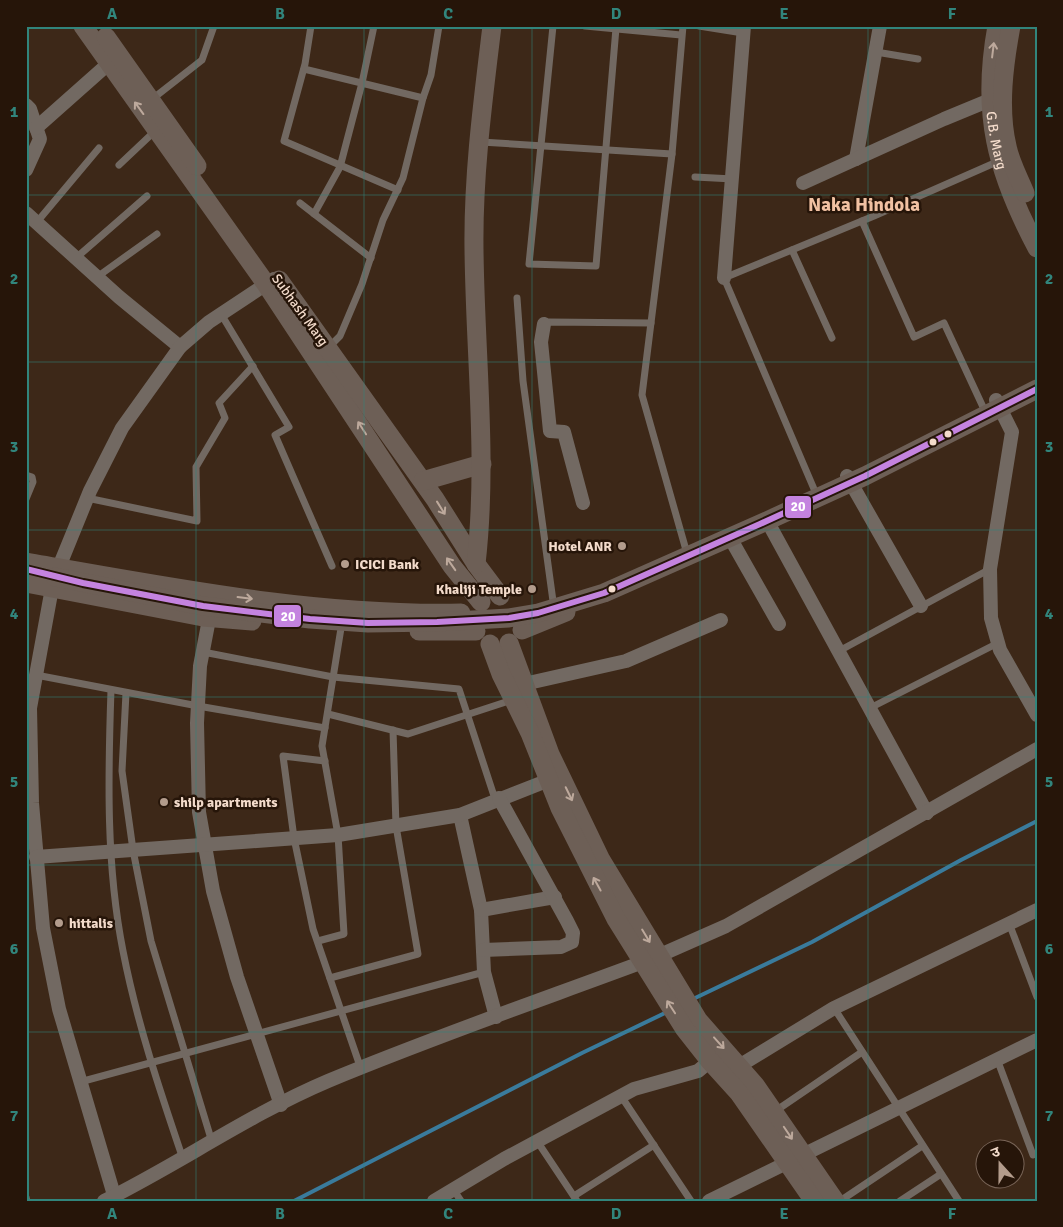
<svg xmlns="http://www.w3.org/2000/svg" width="1063" height="1227" viewBox="0 0 1063 1227" font-family="Signika,'Noto Sans Devanagari',sans-serif">
<style>
.lines{fill:none;stroke-linecap:round;stroke-linejoin:round}
.stream{stroke:#3a7b9c;stroke-width:4}
.lane{stroke:#726962;stroke-width:7}
.street{stroke:#726962;stroke-width:14}
.secondary{stroke:#6d5f56;stroke-width:19}
.secondary-bridge{stroke:#6d5f56;stroke-width:19}
.bus-1-casing{stroke:#261509;stroke-width:10}
.bus-1{stroke:#c483df;stroke-width:6}
.oneway{stroke:#bda99c}
.grid{fill:none;stroke:#31857c;stroke-width:1;stroke-opacity:0.55}
.bus-dot{fill:#f3dbcb;stroke:#261509;stroke-width:2}
.poi-dot{fill:#b39c8c;stroke:#261509;stroke-width:2}
.labels{text-anchor:middle;dominant-baseline:central;stroke-width:5;stroke-linejoin:round;paint-order:stroke}
.street-label{font-size:14px;fill:#f3dbcb;stroke:#261509}
.poi-label{font-size:14px;font-weight:bold;fill:#f3dbcb;stroke:#261509;text-anchor:start}
.district-label{font-size:19px;font-weight:bold;fill:#f1c1a2;stroke:#261509}
.line-badge{stroke:#261509;stroke-width:2}
.badge-label{font-size:14px;text-anchor:middle;font-weight:bold;fill:#fff}
.neatline{fill:none;stroke:#31857c;stroke-width:2}
.grid-label{font-size:16px;text-anchor:middle;font-weight:bold;fill:#31857c}
</style>
<rect width="100%" height="100%" fill="#3d2818"/>
<g class="lines">
<!-- stream -->
<g class="stream">
<path d="M691 1000 812 942 961 860 1037 821"/>
<path d="M294 1201 582 1053 667 1012"/>
</g>
<!-- lane -->
<g class="lane">
<path d="M311 26 305 64 284 141 398 190"/>
<path d="M553 26 529 264 596 266 616 28"/>
<path d="M585 26 681 35"/>
<path d="M683 26 672 154 642 395 686 550"/>
<path d="M699 26 743 33"/>
<path d="M876 52 918 59"/>
<path d="M304 69 423 98"/>
<path d="M151 100 202 60 214 26"/>
<path d="M481 142 672 154"/>
<path d="M119 165 155 131"/>
<path d="M695 177 733 179"/>
<path d="M300 203 371 258"/>
<path d="M314 214 340 167 362 83 374 26"/>
<path d="M862 221 914 337 944 323 983 407"/>
<path d="M37 222 99 148"/>
<path d="M792 250 832 338"/>
<path d="M76 258 147 196"/>
<path d="M97 277 157 234"/>
<path d="M517 298 523 381 553 601"/>
<path d="M221 314 289 427 275 435 332 566"/>
<path d="M544 324 549 322 651 323"/>
<path d="M329 347 340 336 362 284 383 220 403 178 423 98 431 75 439 26"/>
<path d="M26 475 32 477 33 482 26 499"/>
<path d="M817 496 724 278 874 216 999 161"/>
<path d="M87 498 197 521 196 467 225 418 219 403 253 366"/>
<path d="M839 651 990 569"/>
<path d="M203 652 333 677 459 689 495 799"/>
<path d="M36 675 198 706 325 728"/>
<path d="M111 690C108 777 106 865 123 951 137 1023 160 1091 183 1159"/>
<path d="M126 693 122 771 133 850 151 941 212 1142"/>
<path d="M870 708 998 643"/>
<path d="M328 714 408 734 512 700"/>
<path d="M325 761 283 756 294 838 313 929 361 1069"/>
<path d="M1009 923 1037 997"/>
<path d="M318 941 344 934 338 835 322 746 342 622"/>
<path d="M330 978 418 954 396 826 393 730"/>
<path d="M834 1008 959 1201"/>
<path d="M997 1059 1033 1155"/>
<path d="M80 1082 484 972"/>
<path d="M621 1096 691 1201"/>
<path d="M774 1112 862 1052"/>
<path d="M537 1141 577 1201"/>
<path d="M453 1189 461 1201"/>
<path d="M574 1196 654 1145"/>
<path d="M26 1197 27 1201"/>
<path d="M840 1201 922 1146"/>
<path d="M900 1201 941 1174"/>
</g>
<!-- street -->
<g class="street">
<path d="M26 105 30 109 40 139 26 170"/>
<path d="M36 128 116 57"/>
<path d="M856 159 880 26"/>
<path d="M803 183 944 119 990 100H999"/>
<path d="M26 213 119 297 180 347"/>
<path d="M724 278 744 26"/>
<path d="M544 324 541 342 550 431 564 432 583 503"/>
<path d="M996 400 1012 432 990 569 991 618 1000 650 1037 715"/>
<path d="M847 476 921 606"/>
<path d="M770 526 927 813"/>
<path d="M733 543 779 624"/>
<path d="M59 567 90 491 122 428 180 347 209 322 274 279"/>
<path d="M52 588 30 708 32 803 43 928 59 1009 114 1195"/>
<path d="M211 609 200 666 197 723 199 812 213 891 237 977 281 1105"/>
<path d="M524 684 626 661 721 620"/>
<path d="M460 815 481 910 484 972 496 1017"/>
<path d="M36 857 338 835 460 815 549 780"/>
<path d="M481 910 555 897"/>
<path d="M483 950 561 947 572 942 573 933 567 921 499 798"/>
<path d="M658 956 726 926 1037 749"/>
<path d="M739 1066 834 1008 1037 910"/>
<path d="M104 1201C179 1164 250 1114 328 1081 431 1038 538 1001 643 962"/>
<path d="M434 1201 504 1159 634 1089 698 1071 710 1061"/>
<path d="M709 1201 1037 1040"/>
</g>
<!-- secondary -->
<g class="secondary">
<path d="M83 26 266 284 452 566 481 602"/>
<path id="s1" d="M997 26C981 113 996 171 1037 248"/>
<path d="M1011 26C1004 64 998 108 1007 146 1010 162 1019 178 1025 193"/>
<path d="M106 37 197 166"/>
<path d="M279 280 435 499 476 564 500 596"/>
<path d="M423 481 482 464"/>
<path d="M26 562C170 587 315 616 461 613"/>
<path d="M476 564C488 459 475 354 474 249 473 175 483 100 492 26"/>
<path d="M26 583 203 617 252 621"/>
<path d="M522 630 566 612"/>
<path d="M419 631H476"/>
<path d="M509 643 550 754 601 860 698 1020 755 1085 835 1201"/>
<path d="M490 644 501 674 530 733 560 808 616 919 684 1028 710 1061 739 1093 814 1201"/>
</g>
<!-- secondary-bridge -->
<path class="secondary-bridge" d="M55 577 203 606 310 619 368 623 437 622 509 618 538 613 604 593 760 524 865 476 1037 389"/>
<!-- bus-1 casing -->
<g class="bus-1-casing">
<path id="bus-1" d="M26 569 83 583 203 606 310 619 368 623 437 622 509 618 538 613 604 593 760 524 865 476 1037 389"/>
</g>
<!-- bus-1 -->
<use href="#bus-1" class="bus-1"/>
</g>
<!-- one-way arrows -->
<defs><path id="oneway-shaft" d="M-6 0H5M1.5-3L5.5 0L1.5 3" fill="none" stroke-width="1.6" stroke-linecap="round" stroke-linejoin="round" transform="scale(1.25)"/></defs>
<g class="oneway">
<use href="#oneway-shaft" transform="translate(993 50) rotate(-83)"/>
<use href="#oneway-shaft" transform="translate(139 108) rotate(-126)"/>
<use href="#oneway-shaft" transform="translate(362 428) rotate(-123)"/>
<use href="#oneway-shaft" transform="translate(441 508) rotate(58)"/>
<use href="#oneway-shaft" transform="translate(451 564) rotate(-125)"/>
<use href="#oneway-shaft" transform="translate(245 598) rotate(7)"/>
<use href="#oneway-shaft" transform="translate(569 794) rotate(64)"/>
<use href="#oneway-shaft" transform="translate(597 884) rotate(-119)"/>
<use href="#oneway-shaft" transform="translate(646 936) rotate(59)"/>
<use href="#oneway-shaft" transform="translate(671 1007) rotate(-123)"/>
<use href="#oneway-shaft" transform="translate(719 1043) rotate(48)"/>
<use href="#oneway-shaft" transform="translate(788 1133) rotate(56)"/>
</g>
<!-- grid -->
<path class="grid" d="M196 26V1201M364 26V1201M532 26V1201M700 26V1201M868 26V1201M26 195H1037M26 362H1037M26 530H1037M26 697H1037M26 865H1037M26 1032H1037"/>
<!-- markers -->
<g class="bus-dot">
<circle cx="948" cy="434" r="4.5"/>
<circle cx="933" cy="442" r="4.5"/>
<circle cx="612" cy="589" r="4.5"/>
</g>
<g class="poi-dot">
<circle cx="622" cy="546" r="5"/>
<circle cx="345" cy="564" r="5"/>
<circle cx="532" cy="589" r="5"/>
<circle cx="164" cy="802" r="5"/>
<circle cx="59" cy="923" r="5"/>
</g>
<g class="labels">
<!-- street labels -->
<g class="street-label">
<text stroke="none"><textPath href="#s1" startOffset="115">G.B. Marg</textPath></text>
<text transform="translate(300 310) rotate(54)">Subhash Marg</text>
</g>
<!-- poi labels -->
<g class="poi-label">
<text x="612" y="546" text-anchor="end">Hotel ANR</text>
<text x="355" y="564">ICICI Bank</text>
<text x="522" y="589" text-anchor="end">Khaliji Temple</text>
<text x="174" y="802">shilp apartments</text>
<text x="69" y="923">hittalis</text>
</g>
<!-- district labels -->
<g class="district-label">
<text x="864" y="205">Naka Hindola</text>
</g>
</g>
<g class="line-badge">
<rect x="784" y="495" width="28" height="24" rx="5" fill="#c483df"/>
<rect x="273" y="604" width="29" height="24" rx="5" fill="#c483df"/>
</g>
<g class="badge-label">
<text x="798" y="511">20</text>
<text x="288" y="621">20</text>
</g>
<!-- border -->
<rect width="1063" height="1227" fill="none" stroke="#261509" stroke-width="55"/>
<!-- north arrow -->
<g transform="translate(1000 1164) rotate(339)"><circle r="24" fill="#261509" stroke="#786457"/>
<path d="M0-4L9 19L0 12L-9 19Z" fill="#b39c8c"/>
<text y="-8" font-size="14" font-weight="bold" text-anchor="middle" fill="#f3dbcb">उ</text>
</g>
<rect x="28" y="28" width="1008" height="1172" class="neatline"/>
<g class="grid-label">
<text x="112" y="19">A</text>
<text x="280" y="19">B</text>
<text x="448" y="19">C</text>
<text x="616" y="19">D</text>
<text x="784" y="19">E</text>
<text x="952" y="19">F</text>
<text x="14" y="117">1</text>
<text x="1049" y="117">1</text>
<text x="14" y="284">2</text>
<text x="1049" y="284">2</text>
<text x="14" y="452">3</text>
<text x="1049" y="452">3</text>
<text x="14" y="619">4</text>
<text x="1049" y="619">4</text>
<text x="14" y="787">5</text>
<text x="1049" y="787">5</text>
<text x="14" y="954">6</text>
<text x="1049" y="954">6</text>
<text x="14" y="1121">7</text>
<text x="1049" y="1121">7</text>
<text x="112" y="1219">A</text>
<text x="280" y="1219">B</text>
<text x="448" y="1219">C</text>
<text x="616" y="1219">D</text>
<text x="784" y="1219">E</text>
<text x="952" y="1219">F</text>
</g>
</svg>
